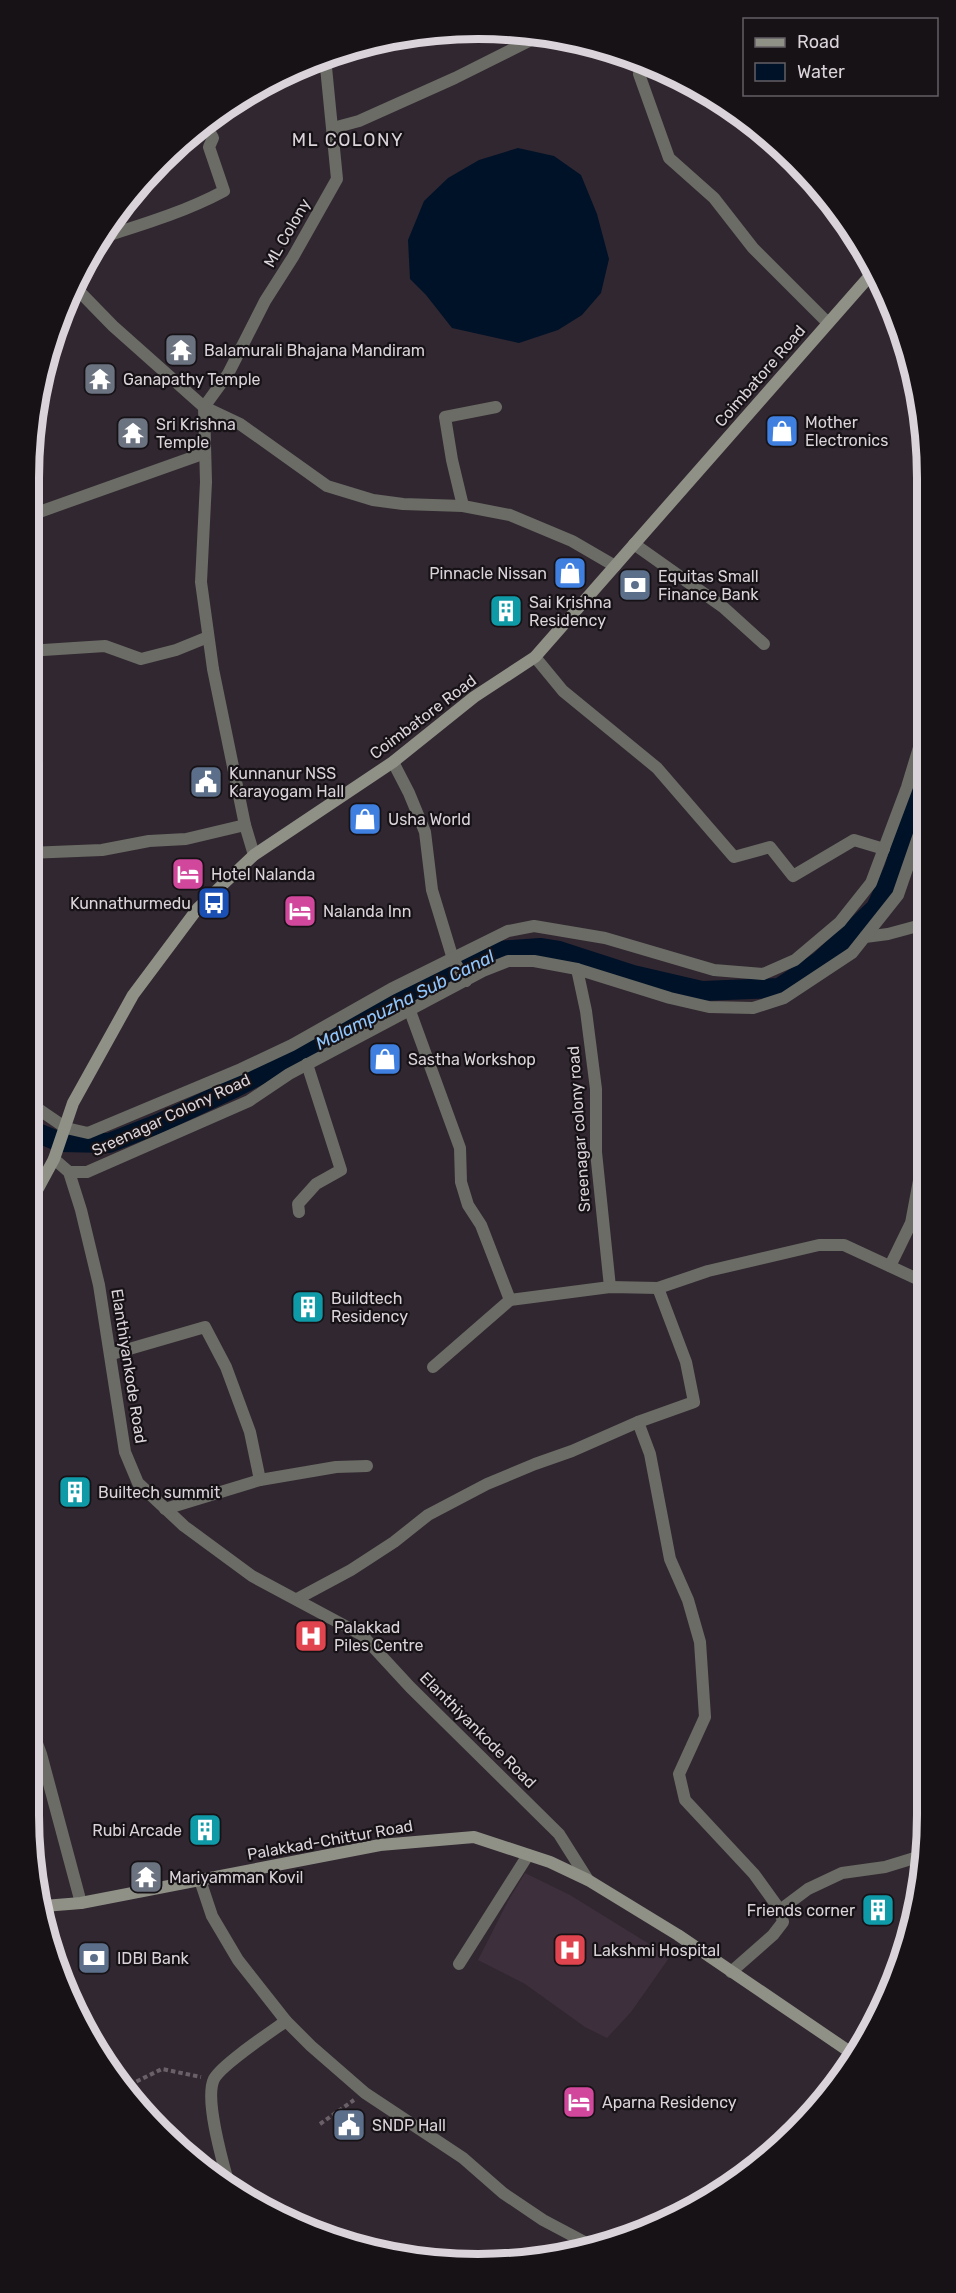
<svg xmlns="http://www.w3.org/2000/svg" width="956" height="2293" viewBox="0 0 956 2293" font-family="Rubik,sans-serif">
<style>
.built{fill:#3e2f3c}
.water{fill:#001228}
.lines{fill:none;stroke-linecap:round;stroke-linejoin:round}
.canal{stroke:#001228;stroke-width:20}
.path{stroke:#696068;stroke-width:4;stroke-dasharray:4.5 3;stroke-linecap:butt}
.street{stroke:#6b6c65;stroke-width:12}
.secondary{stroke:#8f9086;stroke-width:12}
.labels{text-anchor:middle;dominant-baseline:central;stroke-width:4.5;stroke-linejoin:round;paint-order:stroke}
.street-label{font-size:16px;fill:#dad3d9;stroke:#161216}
.poi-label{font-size:16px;fill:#dad3d9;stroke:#161216;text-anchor:start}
.neighbourhood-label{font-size:18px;letter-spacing:1.5px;fill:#dad3d9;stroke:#161216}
.water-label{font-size:18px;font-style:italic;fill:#8fc6fd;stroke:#161216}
.rim{fill:none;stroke:#dad3d9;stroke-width:8}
</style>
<rect width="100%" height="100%" fill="#312730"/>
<!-- built -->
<path class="built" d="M525 1873 570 1895 646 1942 669 1958 631 2012 607 2038 585 2027 525 1984 478 1960 508 1901Z"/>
<!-- water -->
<path class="water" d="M518 148 554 156 581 175 597 214 609 259 601 293 582 315 558 330 519 343 452 328 426 295 410 279 408 240 424 201 448 178 479 160Z"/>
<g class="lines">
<!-- canal -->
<path class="canal" d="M28 1129 60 1142 109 1143 160 1123 232 1089 351 1028 442 978 497 951 540 948 559 951 633 975 702 991 779 988 820 961 876 908 894 869 925 770"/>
<!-- path -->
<g class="path">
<path d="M123 2088 162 2069 201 2077"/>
<path d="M320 2124 354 2100"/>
</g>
<!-- street -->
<g class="street">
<path d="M325 57 337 179 293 257 265 301 228 374 204 407 240 424 327 486 373 500 403 504 463 506 510 515 572 541 615 566"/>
<path d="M639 74 669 158 714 198 753 248 828 323"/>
<path d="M333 128 359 121 455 78 543 34"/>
<path d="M100 238C141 225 185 212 224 191L209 147 213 138 204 122"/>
<path d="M74 286 113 326 204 407 206 482 201 582 213 669 245 825 254 855"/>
<path d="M463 506 452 460 445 417 496 407"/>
<path d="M28 516 205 453"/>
<path d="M634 544 723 607 764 644"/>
<path d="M28 651 105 646 141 659 176 650 208 637"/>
<path d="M535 657 563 691 657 768 734 857 770 847 793 876 854 840 884 849"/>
<path d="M393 762 409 793 425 832 432 890 453 959 466 981"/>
<path d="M28 853 102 850 149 841 186 839 245 825"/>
<path d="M865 937 888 934 925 924"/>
<path d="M577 969 586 1011 596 1089V1152L610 1287"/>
<path d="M410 1011 460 1148 461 1182 468 1205 481 1225 510 1300 610 1287 658 1288 708 1271 819 1245H844L926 1283"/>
<path d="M28 1102 66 1128 88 1133 241 1069 292 1045 391 989 508 931 534 926 605 938 714 970 763 974 795 960 840 922 871 883 907 787 924 731"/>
<path d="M54 1159 69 1172 81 1210 99 1285 125 1452 138 1483 184 1526 252 1576 362 1635 410 1687 559 1834 588 1880"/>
<path d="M69 1172H87L249 1101 289 1074 483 971 508 961H534L577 969 670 998 709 1007 753 1008 784 998 852 953 898 895 925 817"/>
<path d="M299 1212 298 1204 316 1184 341 1170 307 1064"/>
<path d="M890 1266 911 1223 926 1143"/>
<path d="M112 1354 205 1327 226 1367 250 1432 260 1480 165 1509"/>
<path d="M433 1367 510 1300"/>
<path d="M638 1422 650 1454 670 1559 688 1600 700 1642 705 1717 679 1774 685 1800 754 1874 780 1910 783 1922 773 1935 731 1972"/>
<path d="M260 1480 336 1467 367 1466"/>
<path d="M297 1599 351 1570 394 1542 428 1515 487 1484 535 1464 572 1451 638 1422 694 1402 686 1362 658 1288"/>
<path d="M28 1719 41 1754 81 1903"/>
<path d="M200 1880 212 1916 238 1960 286 2021 311 2046 365 2093 463 2158 503 2193 543 2220 592 2246"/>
<path d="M780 1910 808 1889 842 1873 885 1867 921 1856"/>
<path d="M459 1964 528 1855"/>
<path d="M229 2185C223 2163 204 2099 214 2079 221 2065 272 2031 286 2021"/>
</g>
<!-- secondary -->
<g class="secondary">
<path d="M28 1207 54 1159 73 1103 133 995 198 908 254 855 393 762 474 697 535 657 875 270"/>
<path d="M44 1906 81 1903 380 1845 474 1837 550 1862 588 1880 678 1935 853 2054"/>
</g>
</g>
<!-- icons -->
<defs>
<g id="temple-square" transform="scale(1.725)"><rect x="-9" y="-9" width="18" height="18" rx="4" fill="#6b7280" stroke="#161216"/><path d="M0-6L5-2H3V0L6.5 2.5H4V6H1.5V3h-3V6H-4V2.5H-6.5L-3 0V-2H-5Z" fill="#fff"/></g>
<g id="shop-square" transform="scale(1.725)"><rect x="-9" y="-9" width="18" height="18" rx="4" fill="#3f7fe0" stroke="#161216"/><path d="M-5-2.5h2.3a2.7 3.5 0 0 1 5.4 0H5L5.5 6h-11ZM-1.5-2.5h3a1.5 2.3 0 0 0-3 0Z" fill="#fff"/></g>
<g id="bank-square" transform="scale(1.725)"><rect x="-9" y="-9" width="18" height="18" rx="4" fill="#5c6f8a" stroke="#161216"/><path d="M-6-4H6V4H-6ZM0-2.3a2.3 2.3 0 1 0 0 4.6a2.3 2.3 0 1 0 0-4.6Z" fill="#fff"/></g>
<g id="building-square" transform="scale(1.725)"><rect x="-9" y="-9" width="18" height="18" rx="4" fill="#0f9aa8" stroke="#161216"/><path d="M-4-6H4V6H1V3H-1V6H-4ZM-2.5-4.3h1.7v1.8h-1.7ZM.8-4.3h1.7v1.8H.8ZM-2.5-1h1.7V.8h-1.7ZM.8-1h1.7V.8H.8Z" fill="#fff"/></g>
<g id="civic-square" transform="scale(1.725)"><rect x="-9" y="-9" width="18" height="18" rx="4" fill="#5c6f8a" stroke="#161216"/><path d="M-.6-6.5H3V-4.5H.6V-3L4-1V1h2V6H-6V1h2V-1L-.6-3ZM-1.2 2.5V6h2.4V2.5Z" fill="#fff"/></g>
<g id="hotel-square" transform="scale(1.725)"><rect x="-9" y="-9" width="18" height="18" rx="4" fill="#d1479c" stroke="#161216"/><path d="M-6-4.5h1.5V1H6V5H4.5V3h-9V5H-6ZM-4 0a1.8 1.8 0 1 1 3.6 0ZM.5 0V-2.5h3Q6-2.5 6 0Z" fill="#fff"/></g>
<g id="bus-square" transform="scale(1.725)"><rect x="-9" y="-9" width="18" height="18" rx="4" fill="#1a4fb4" stroke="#161216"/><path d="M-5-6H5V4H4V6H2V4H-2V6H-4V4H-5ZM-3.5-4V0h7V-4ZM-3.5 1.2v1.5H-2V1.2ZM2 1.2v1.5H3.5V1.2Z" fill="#fff"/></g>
<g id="hospital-square" transform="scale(1.725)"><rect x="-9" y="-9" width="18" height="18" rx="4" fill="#e0444e" stroke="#161216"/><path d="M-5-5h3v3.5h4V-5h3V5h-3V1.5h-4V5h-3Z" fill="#fff"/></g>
</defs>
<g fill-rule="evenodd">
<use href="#temple-square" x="181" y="350"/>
<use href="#temple-square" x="100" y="379"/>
<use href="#shop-square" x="782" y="431"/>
<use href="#temple-square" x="133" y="433"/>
<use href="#shop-square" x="570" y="573"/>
<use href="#bank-square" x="635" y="585"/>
<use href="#building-square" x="506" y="611"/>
<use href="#civic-square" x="206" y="782"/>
<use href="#shop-square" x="365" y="819"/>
<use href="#hotel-square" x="188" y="874"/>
<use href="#bus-square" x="214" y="903"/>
<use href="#hotel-square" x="300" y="911"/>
<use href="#shop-square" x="385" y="1059"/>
<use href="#building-square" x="308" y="1307"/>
<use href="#building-square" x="75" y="1492"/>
<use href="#hospital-square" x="311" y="1636"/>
<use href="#building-square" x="205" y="1830"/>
<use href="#temple-square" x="146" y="1877"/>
<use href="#building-square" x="878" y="1910"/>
<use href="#hospital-square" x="570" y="1950"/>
<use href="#bank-square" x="94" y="1958"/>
<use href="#hotel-square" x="579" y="2102"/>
<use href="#civic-square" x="349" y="2125"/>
</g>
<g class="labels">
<!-- street labels -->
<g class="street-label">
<text transform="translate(287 233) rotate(-60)">ML Colony</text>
<text transform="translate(760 376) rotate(-49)">Coimbatore Road</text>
<text transform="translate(423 717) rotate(-37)">Coimbatore Road</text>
<text transform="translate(171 1115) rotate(-25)">Sreenagar Colony Road</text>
<text transform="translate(579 1129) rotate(-94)">Sreenagar colony road</text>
<text transform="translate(129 1366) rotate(81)">Elanthiyankode Road</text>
<text transform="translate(478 1730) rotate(45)">Elanthiyankode Road</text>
<text transform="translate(330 1840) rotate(-10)">Palakkad-Chittur Road</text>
</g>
<!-- poi labels -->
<g class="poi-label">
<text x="204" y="350">Balamurali Bhajana Mandiram</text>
<text x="123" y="379">Ganapathy Temple</text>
<text x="805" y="422">Mother<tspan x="805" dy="18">Electronics</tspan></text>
<text x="156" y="424">Sri Krishna<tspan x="156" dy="18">Temple</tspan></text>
<text x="547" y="573" text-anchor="end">Pinnacle Nissan</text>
<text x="658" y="576">Equitas Small<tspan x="658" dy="18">Finance Bank</tspan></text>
<text x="529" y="602">Sai Krishna<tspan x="529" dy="18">Residency</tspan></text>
<text x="229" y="773">Kunnanur NSS<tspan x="229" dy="18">Karayogam Hall</tspan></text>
<text x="388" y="819">Usha World</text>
<text x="211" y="874">Hotel Nalanda</text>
<text x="191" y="903" text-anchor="end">Kunnathurmedu</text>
<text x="323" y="911">Nalanda Inn</text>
<text x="408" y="1059">Sastha Workshop</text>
<text x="331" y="1298">Buildtech<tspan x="331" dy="18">Residency</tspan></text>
<text x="98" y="1492">Builtech summit</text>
<text x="334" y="1627">Palakkad<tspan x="334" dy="18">Piles Centre</tspan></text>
<text x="182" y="1830" text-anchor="end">Rubi Arcade</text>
<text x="169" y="1877">Mariyamman Kovil</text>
<text x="855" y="1910" text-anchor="end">Friends corner</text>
<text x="593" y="1950">Lakshmi Hospital</text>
<text x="117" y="1958">IDBI Bank</text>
<text x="602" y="2102">Aparna Residency</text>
<text x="372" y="2125">SNDP Hall</text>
</g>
<!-- neighbourhood labels -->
<g class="neighbourhood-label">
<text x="348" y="140">ML COLONY</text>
</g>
<!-- water labels -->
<g class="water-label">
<text transform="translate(405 1000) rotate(-27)">Malampuzha Sub Canal</text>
</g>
</g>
<!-- crop -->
<path d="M0 0H956V2293H0ZM478 39H478A439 439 0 0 1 917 478V1815A439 439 0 0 1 478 2254H478A439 439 0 0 1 39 1815V478A439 439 0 0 1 478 39Z" fill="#161216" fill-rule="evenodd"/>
<path class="rim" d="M478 39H478A439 439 0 0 1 917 478V1815A439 439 0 0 1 478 2254H478A439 439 0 0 1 39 1815V478A439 439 0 0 1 478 39Z"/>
<!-- legend -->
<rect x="743" y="18" width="195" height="78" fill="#161216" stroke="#645f64" stroke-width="1.5"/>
<rect x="755" y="38" width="30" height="9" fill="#8f9086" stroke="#645f64" stroke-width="1.5"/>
<text x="797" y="48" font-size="18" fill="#dad3d9">Road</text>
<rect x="755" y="63" width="30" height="18" fill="#001228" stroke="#645f64" stroke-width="1.5"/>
<text x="797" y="78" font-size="18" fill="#dad3d9">Water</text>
</svg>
